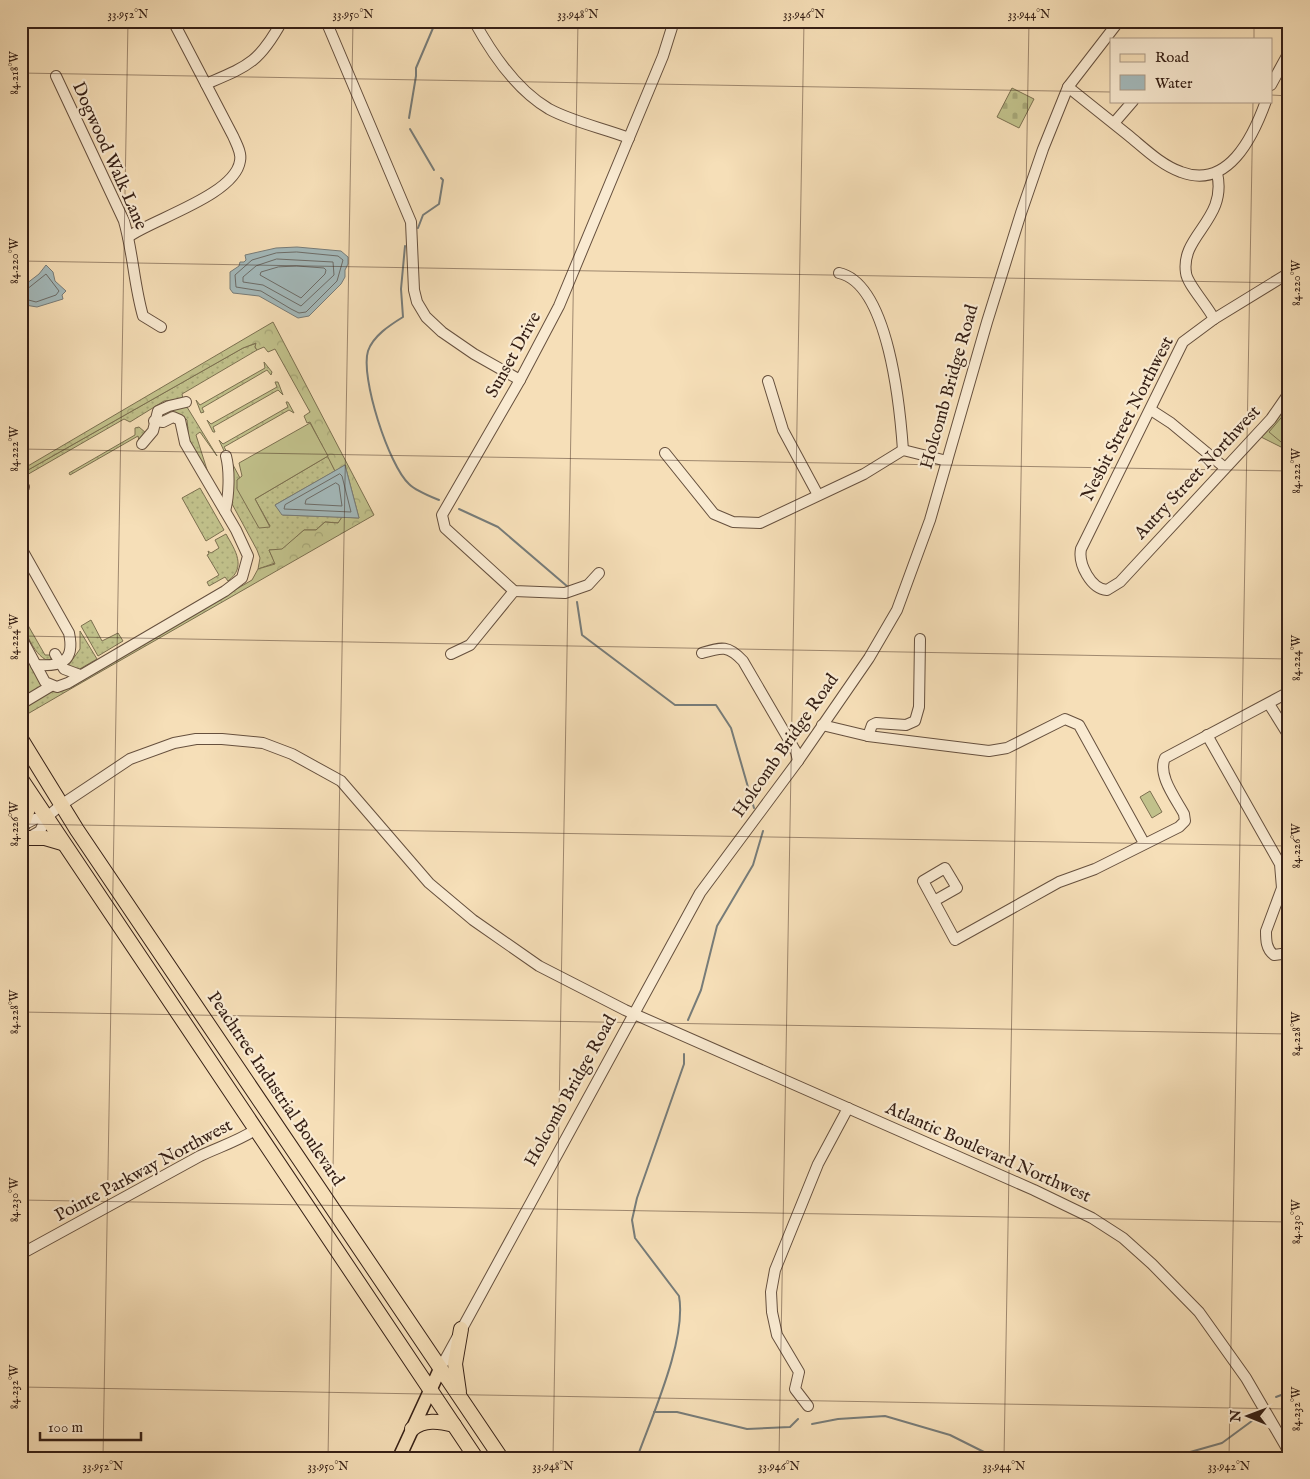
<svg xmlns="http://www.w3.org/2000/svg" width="1310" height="1479" viewBox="0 0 1310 1479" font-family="'IM FELL English',serif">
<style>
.grass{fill:url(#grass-dots);stroke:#7c7050}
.forest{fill:url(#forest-crowns);stroke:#7c7050}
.cemetery{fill:url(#cemetery-stones);stroke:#7c7050}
.pitch{fill:#c1c18b;stroke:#7c7050}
.water{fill:#a3b9bb;stroke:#777c79}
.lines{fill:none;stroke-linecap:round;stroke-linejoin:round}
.shore{stroke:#6c6c68;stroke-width:1}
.stream{stroke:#777c79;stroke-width:2}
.minor-casing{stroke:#66503e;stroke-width:12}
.major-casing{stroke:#362016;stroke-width:15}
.highway-casing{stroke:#362016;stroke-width:16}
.minor{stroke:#f9ead1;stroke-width:10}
.major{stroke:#f6dfb8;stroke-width:12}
.highway{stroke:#f6dfb8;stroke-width:14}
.ticks{fill:none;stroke:#362016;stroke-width:1;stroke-opacity:0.45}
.labels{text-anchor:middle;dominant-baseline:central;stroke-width:4.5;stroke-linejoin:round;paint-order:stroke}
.street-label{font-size:18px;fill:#362016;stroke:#f9ead1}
.neatline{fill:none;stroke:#362016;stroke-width:2}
.ticks-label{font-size:12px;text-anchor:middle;fill:#362016}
</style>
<defs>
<pattern id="grass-dots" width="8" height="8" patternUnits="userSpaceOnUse" patternTransform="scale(1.25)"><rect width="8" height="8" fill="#c1c18b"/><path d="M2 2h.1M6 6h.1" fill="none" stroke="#a6a677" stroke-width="1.8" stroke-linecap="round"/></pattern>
<pattern id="forest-crowns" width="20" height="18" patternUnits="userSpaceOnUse" patternTransform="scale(1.25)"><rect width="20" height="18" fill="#c1c18b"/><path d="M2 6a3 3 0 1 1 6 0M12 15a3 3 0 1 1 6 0" fill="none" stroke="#a6a677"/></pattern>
<pattern id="cemetery-stones" width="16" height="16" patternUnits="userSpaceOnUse" patternTransform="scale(1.25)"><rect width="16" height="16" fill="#c1c18b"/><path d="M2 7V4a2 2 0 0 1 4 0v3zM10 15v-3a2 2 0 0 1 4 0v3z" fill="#a6a677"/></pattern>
</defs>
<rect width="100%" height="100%" fill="#f6dfb8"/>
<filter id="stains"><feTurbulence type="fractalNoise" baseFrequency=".004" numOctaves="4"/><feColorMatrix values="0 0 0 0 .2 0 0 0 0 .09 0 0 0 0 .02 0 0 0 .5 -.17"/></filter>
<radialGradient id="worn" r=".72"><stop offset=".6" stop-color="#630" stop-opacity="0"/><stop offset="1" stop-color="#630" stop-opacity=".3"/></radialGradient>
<!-- grass -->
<g class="grass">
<path d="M257 343 255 347 257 350 182 394 183 399 164 401 130 422 124 419 25 476 28 480 24 483 21 481V474L243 348Z"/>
<path d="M264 362 272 372 271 375 267 370 202 408 204 412 201 413 196 400 200 405 265 368Z"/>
<path d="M275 382H278L283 395 278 390 213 427 215 432H213L207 420 211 424 277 387Z"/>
<path d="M286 402H288L294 413 289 410 224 447 227 452 225 453 219 440 223 444 288 407Z"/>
<path d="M187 407 217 456 200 432 196 435 209 476 189 441 187 420C177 410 172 416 161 417V413L171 408Z"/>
<path d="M139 427 146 433 139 441 138 436 70 475 69 473 135 435V428Z"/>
<path d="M328 456 335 471 275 505 283 515 342 517 339 523 325 522 316 530H304L282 550H269L275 563 258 569 260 558 257 550 231 502 232 463 240 478 237 480 270 526 255 499Z"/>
<path d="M200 488 224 530 206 541 182 498Z"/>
<path d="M226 534C235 550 247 567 228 581L225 577 209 586 207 582 219 575 207 555 209 554 208 551 211 553 219 548 215 540Z"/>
<path d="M21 613 45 655H51V661C36 661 21 626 21 613Z"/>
<path d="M91 620 102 641 118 633 123 641 98 656 81 626Z"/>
<path d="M80 631 97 659 78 670 68 666 80 649Z"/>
<path d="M21 644 45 684 31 695 27 690 21 689Z"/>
<path d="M73 684 74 687 24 716 21 707 32 700 35 702 34 699 51 690Z"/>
</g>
<!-- forest -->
<g class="forest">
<path d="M273 322 374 515 74 687 73 684 252 580 258 569 275 564 269 550 282 549 304 530H316L325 522 338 523 342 517 359 518 345 465 335 471 310 422 307 423 304 416 310 412 275 349 268 352 264 347 257 350 255 347 256 343 243 348 21 474V470Z"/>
<path d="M1289 393V451L1257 435Z"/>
</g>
<!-- cemetery -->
<path class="cemetery" d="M1012 88 1034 99 1019 128 997 117Z"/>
<!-- pitch -->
<g class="pitch">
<path d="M1286 412 1289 414V433L1281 442 1269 432Z"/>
<path d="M310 423 328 456 255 499 270 527 259 528 237 489V480L242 476 239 463Z"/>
<path d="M1150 791 1162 812 1152 818 1140 797Z"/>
</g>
<!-- water -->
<g class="water">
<path d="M297 247 341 251 348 257V264L345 270V277L341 284 309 316 298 318 259 296 233 293 230 289V272L239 266 240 262H244L246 260 245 255 276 248Z"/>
<path d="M46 265 53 272 55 281 66 291 62 295 63 299 37 307 25 305 21 301 22 287 39 274Z"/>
<path d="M345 465 359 518 282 515 275 505Z"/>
</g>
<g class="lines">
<!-- shore -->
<g class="shore">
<path d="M297 252 338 256 343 260 337 281 306 312 299 313 291 309 261 291 236 287 235 275 252 260 276 253Z"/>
<path d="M277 259 333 262 334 275 301 306 263 285 243 282V277L256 266Z"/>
<path d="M297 266 324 268 326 270 325 274 301 298 260 275 261 272 278 267Z"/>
<path d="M21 291 26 290 46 274 59 291 56 295 36 302 21 298"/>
<path d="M340 474 342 476 351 512 284 509 285 505Z"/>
<path d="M336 483 339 485 342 506 305 504 306 500Z"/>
</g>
<!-- stream -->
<g class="stream">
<path d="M409 118 416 76V68L436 21"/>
<path d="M410 129 434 170"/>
<path d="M418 228 423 215 439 204 443 180 441 178"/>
<path d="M405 246 401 289 403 317C390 325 373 336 368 351 360 377 389 466 409 484 416 491 429 496 439 500"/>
<path d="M459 509 498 527 568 587"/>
<path d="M577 602 582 635 675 705H716L731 728 754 808"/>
<path d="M688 1020 701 990 717 926 753 865 763 831"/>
<path d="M1276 1397 1289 1392"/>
<path d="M654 1412H677L747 1429 790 1427 798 1419"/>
<path d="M812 1424 838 1419 885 1416 950 1435 996 1458"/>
<path d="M637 1458C652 1416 687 1339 679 1296L635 1238 632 1220 637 1198 684 1064V1054"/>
<path d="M1169 1458 1222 1443 1260 1415"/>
</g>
<!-- minor casing -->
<g class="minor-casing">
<g id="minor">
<path d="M326 21 411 222 414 290 417 302 426 317 442 332 474 354 520 380"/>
<path d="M474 21C492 54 516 90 549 109 573 122 603 128 629 138"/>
<path d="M56 76 124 221C133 252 134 285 143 316L161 327"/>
<path d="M206 84C248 66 259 63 282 21"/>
<path d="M1271 85 1289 52"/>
<path d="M1068 87C1088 103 1108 119 1128 135 1144 148 1161 165 1181 172 1228 190 1253 137 1266 101"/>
<path d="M1114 123 1133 101"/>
<path d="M128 237C153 219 235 195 240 161 242 153 236 143 233 136L173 21"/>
<path d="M839 273C889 284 900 408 903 450"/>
<path d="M1289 273 1214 319 1183 342 1081 549C1078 564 1091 589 1107 590L1120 582 1271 419 1289 393"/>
<path d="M1214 319C1208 306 1187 284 1186 273 1180 235 1228 220 1217 173"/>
<path d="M768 381 783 430 818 495"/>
<path d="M1151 410 1171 423 1224 467"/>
<path d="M142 444 153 431 158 411 169 406 186 402"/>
<path d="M665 453 714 514 733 522 760 523 864 474 903 450 947 461"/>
<path d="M21 488 24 487"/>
<path d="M225 511C229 497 230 471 226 456"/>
<path d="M21 548 69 633C75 661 62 667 36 665"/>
<path d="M599 573 588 585 565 593 514 591 445 528 442 515 520 380 559 306 663 56 674 21"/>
<path d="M21 637 45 682 57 687 68 683 225 591 242 578 248 556 236 530 185 443 180 420 173 417 163 422 154 421"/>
<path d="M702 653C722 647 728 645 743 661L796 752 798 761"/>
<path d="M55 654 64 669 80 675"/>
<path d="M451 654 470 645 514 591"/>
<path d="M21 704 51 686"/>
<path d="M1269 704 1289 736"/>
<path d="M822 725 868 736 989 751 1007 748 1065 719 1079 725 1144 843"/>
<path d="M1207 735 1280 864 1282 888 1266 931C1266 940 1266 949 1274 955L1289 953"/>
<path d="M868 736 872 725 876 723 906 725 915 721 919 707 920 639"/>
<path d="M21 826 35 819 47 817"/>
<path d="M21 842 40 831 47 817 61 805 130 759 174 743 196 739H222L263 743 292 754 341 781 429 883 473 920 539 966 625 1010 1034 1190 1092 1218 1123 1238 1152 1264 1199 1312 1246 1378 1289 1452"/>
<path d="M934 901 957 888 945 868 923 881 955 940 1059 882 1095 869 1179 827 1185 821 1184 814C1176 799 1157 775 1165 758L1289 692"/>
<path d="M21 1254 200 1156C219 1147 238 1141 255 1130"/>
<path d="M440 1369 700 893 798 761 869 658 897 610 930 520 987 322 1021 213 1043 149 1068 87 1119 21"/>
<path d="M808 1406 795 1389 799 1372 777 1335 772 1312 771 1292 775 1270 818 1164 848 1108"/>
</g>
</g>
<!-- major casing -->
<g class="major-casing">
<path id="major" d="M399 1458 440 1369"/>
</g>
<!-- highway casing -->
<g class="highway-casing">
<g id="highway">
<path d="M21 739 77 830 501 1458"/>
<path d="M21 779 476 1458"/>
<path d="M22 826 28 809 23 787"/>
<path d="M29 838H45L62 843"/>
<path d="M459 1392 455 1364 461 1329"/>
<path d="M412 1429C424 1419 439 1421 454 1425"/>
</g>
</g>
<!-- minor -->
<use href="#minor" class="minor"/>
<!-- major -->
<use href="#major" class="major"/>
<!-- highway -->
<use href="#highway" class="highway"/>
</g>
<!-- ticks -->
<path class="ticks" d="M1254 39V21M21 73 1111 92M1271 95 1289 96M21 261 1289 283M21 449 1289 471M21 636 1289 659M21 824 1289 846M21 1012 1289 1034M21 1200 1289 1222M21 1387 1289 1409M103 1458 128 21M328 1458 353 21M553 1458 578 21M779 1458 804 21M1004 1458 1029 21M1229 1458 1253 101"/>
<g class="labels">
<!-- street labels -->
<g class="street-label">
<text transform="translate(109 156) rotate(66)">Dogwood Walk Lane</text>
<text transform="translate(514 355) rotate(-61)">Sunset Drive</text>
<text transform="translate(950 387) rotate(-74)">Holcomb Bridge Road</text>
<text transform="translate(1128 419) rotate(-63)">Nesbit Street Northwest</text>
<text transform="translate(1198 473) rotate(-47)">Autry Street Northwest</text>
<text transform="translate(786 746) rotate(-55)">Holcomb Bridge Road</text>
<text transform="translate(275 1089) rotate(56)">Peachtree Industrial Boulevard</text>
<text transform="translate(571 1091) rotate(-61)">Holcomb Bridge Road</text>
<text transform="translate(988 1153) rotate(24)">Atlantic Boulevard Northwest</text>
<text transform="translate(144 1171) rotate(-28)">Pointe Parkway Northwest</text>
</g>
</g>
<!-- margin -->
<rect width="1310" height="1479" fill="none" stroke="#f6dfb8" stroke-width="55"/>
<!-- legend -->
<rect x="1110" y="38" width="162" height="65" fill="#f9ead1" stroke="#ab9986"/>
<rect x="1120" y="54" width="25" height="8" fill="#f6dfb8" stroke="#ab9986"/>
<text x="1155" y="62" font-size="15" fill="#362016">Road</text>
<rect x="1120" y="75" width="25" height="15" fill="#a3b9bb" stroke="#ab9986"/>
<text x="1155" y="88" font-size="15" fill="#362016">Water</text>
<!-- north arrow -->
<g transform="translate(1248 1416) rotate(271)" stroke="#f9ead1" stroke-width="4" paint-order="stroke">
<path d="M0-4L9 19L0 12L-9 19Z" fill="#362016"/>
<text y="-8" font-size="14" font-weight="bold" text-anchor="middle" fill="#362016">N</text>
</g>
<!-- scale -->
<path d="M40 1432v8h101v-8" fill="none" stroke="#362016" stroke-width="2.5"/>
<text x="48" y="1432" font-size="15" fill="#362016" stroke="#f9ead1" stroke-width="4" paint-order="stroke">100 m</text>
<rect x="28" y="28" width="1254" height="1424" class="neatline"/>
<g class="ticks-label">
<text x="128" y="18">33.952°N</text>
<text x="353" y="18">33.950°N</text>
<text x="578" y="18">33.948°N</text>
<text x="804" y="18">33.946°N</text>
<text x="1029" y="18">33.944°N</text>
<text transform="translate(14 73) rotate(-90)" y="4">84.218°W</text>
<text transform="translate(14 261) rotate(-90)" y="4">84.220°W</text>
<text transform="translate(1296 283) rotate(-90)" y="4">84.220°W</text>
<text transform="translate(14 449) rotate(-90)" y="4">84.222°W</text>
<text transform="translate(1296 471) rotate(-90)" y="4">84.222°W</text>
<text transform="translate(14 637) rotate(-90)" y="4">84.224°W</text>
<text transform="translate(1296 658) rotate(-90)" y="4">84.224°W</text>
<text transform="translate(14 824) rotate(-90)" y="4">84.226°W</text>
<text transform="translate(1296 846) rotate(-90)" y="4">84.226°W</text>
<text transform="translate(14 1012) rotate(-90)" y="4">84.228°W</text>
<text transform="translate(1296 1034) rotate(-90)" y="4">84.228°W</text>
<text transform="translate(14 1200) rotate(-90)" y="4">84.230°W</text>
<text transform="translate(1296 1222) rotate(-90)" y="4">84.230°W</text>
<text transform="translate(14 1387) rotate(-90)" y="4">84.232°W</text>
<text transform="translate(1296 1409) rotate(-90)" y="4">84.232°W</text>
<text x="103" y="1470">33.952°N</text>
<text x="328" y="1470">33.950°N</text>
<text x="553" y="1470">33.948°N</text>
<text x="779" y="1470">33.946°N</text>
<text x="1004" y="1470">33.944°N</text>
<text x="1229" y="1470">33.942°N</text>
</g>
<rect width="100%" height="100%" filter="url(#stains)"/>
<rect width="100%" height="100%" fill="url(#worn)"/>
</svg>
